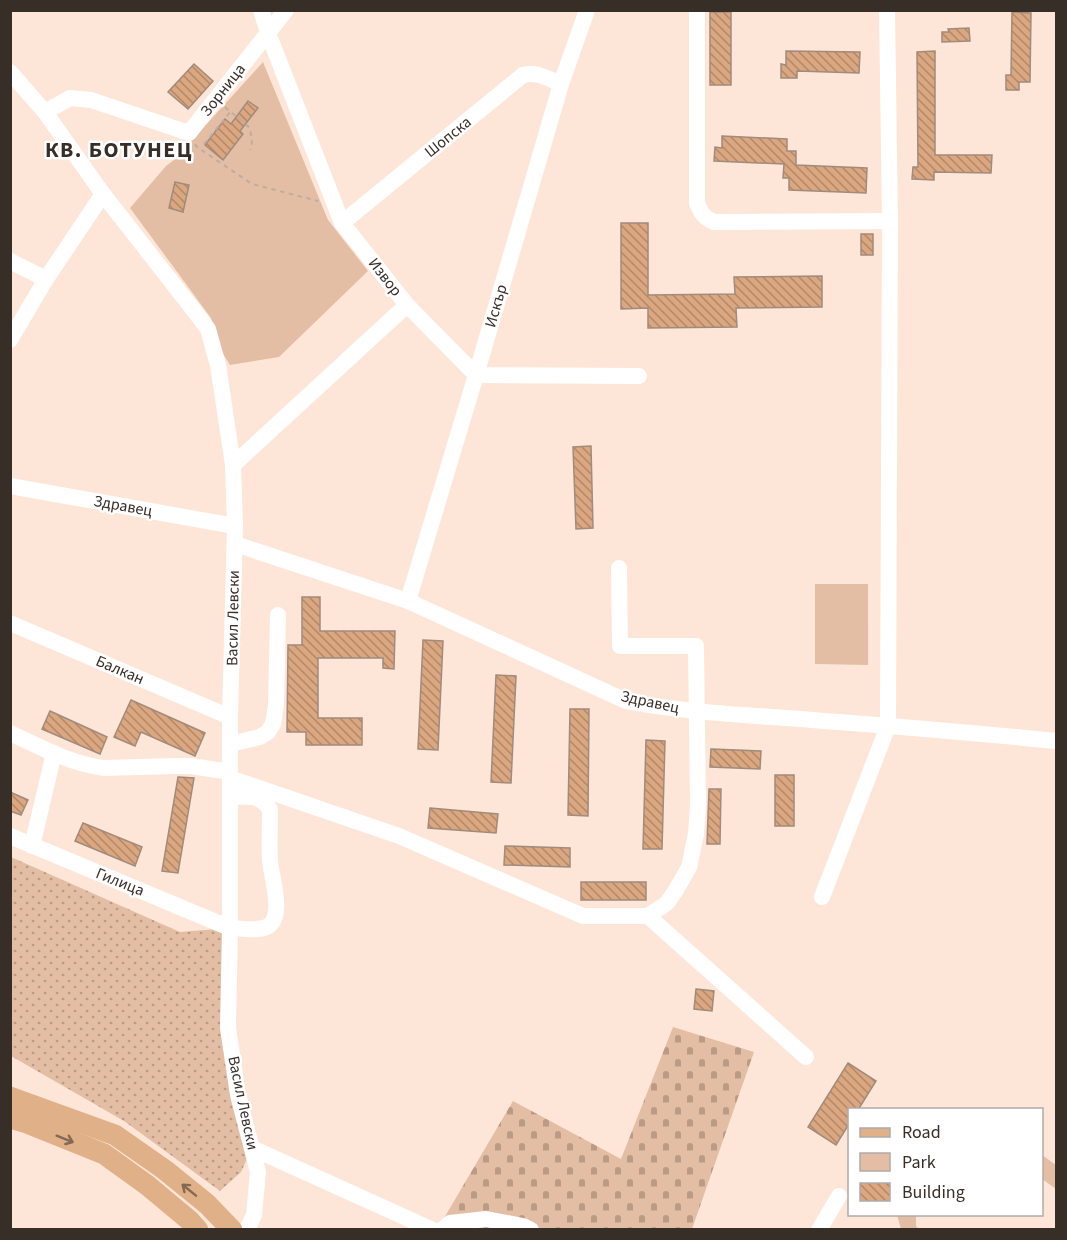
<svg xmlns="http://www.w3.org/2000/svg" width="1067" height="1240" viewBox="0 0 1067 1240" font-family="'Source Sans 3',sans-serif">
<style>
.grass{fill:url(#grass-dots)}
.cemetery{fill:url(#cemetery-stones)}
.park{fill:#e3bea4}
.building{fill:url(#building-back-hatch);stroke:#a08b7d;stroke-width:1.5}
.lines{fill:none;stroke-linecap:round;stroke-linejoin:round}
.path{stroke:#bfaca0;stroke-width:2;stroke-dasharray:4.5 4.5;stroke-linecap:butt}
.minor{stroke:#fff;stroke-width:16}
.major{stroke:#e0b189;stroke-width:21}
.oneway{stroke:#836954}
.labels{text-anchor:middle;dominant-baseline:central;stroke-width:5;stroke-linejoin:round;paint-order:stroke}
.street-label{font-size:16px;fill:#372e28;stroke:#fff}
.district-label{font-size:22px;font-weight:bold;letter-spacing:1.5px;fill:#372e28;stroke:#fff}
</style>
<defs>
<pattern id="grass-dots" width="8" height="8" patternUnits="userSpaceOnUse" patternTransform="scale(1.5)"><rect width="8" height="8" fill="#e3bea4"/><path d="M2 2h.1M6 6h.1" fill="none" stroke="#b99b86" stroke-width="1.8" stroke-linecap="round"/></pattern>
<pattern id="cemetery-stones" width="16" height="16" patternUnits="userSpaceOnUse" patternTransform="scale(1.5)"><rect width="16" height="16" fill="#e3bea4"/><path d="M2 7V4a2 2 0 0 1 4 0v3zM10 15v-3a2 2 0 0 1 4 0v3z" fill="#b99b86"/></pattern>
<pattern id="building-back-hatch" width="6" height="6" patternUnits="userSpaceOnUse" patternTransform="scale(1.5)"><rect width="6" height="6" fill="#dba780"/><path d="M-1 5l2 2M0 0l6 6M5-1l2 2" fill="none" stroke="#b28869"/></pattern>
</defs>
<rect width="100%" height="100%" fill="#fde6d7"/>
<!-- grass -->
<path class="grass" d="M11 857 180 932 230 928 228 1028 252 1148 241 1172 220 1191 124 1121 11 1056Z"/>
<!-- cemetery -->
<path class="cemetery" d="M673 1027 754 1052 692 1229 437 1230 513 1101 621 1159Z"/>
<!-- park -->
<g class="park">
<path d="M263 62 328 220 368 271 279 357 230 365 220 349 211 318 130 208 166 166 174 160Z"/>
<path d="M815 584H868V665L815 664Z"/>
<path d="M1042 1155 1056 1165V1189L1042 1179Z"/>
<path d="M897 1215H916V1226L919 1229H901Z"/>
</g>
<!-- building -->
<g class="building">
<rect x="710" y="12" width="21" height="73"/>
<path d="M1012 12 1031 13 1030 82H1019V90H1006V75H1011Z"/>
<path d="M969 28 970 41 942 42V32H949L948 29Z"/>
<path d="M786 51 860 52 859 73 797 71V78H781V64L786 65Z"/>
<path d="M935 51V155H992L991 173 934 172V180L912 179 913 167H918L917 52Z"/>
<path d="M194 64 213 81 188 109 168 92Z"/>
<path d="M248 101 258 108 240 131 243 134 223 160 205 145 225 119 231 124Z"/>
<path d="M722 136 787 139V151H796V165L867 168 866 193 789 190V178H783L784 164 714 161 715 147 722 148Z"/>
<path d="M175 182 189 185 183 212 169 208Z"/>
<path d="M621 223H648V295L735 294 734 277 822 276V307L736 308 737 327 648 328V308L621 309Z"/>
<rect x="861" y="234" width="12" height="21"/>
<path d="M591 446 593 528 576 529 573 447Z"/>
<path d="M302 597H320V631H395L394 669 383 668V658H318V718H362V745H306V732H287L288 645H302Z"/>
<path d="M423 640 443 641 438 750 418 749Z"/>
<path d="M496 675 516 676 511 783 491 782Z"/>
<path d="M131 700 205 733 195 756 141 732 135 746 114 737Z"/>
<path d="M570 709H589L588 816 568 815Z"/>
<path d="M50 711 107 737 100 754 42 729Z"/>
<path d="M646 740 665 741 662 849H643Z"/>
<path d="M711 749 761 751 760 769 710 767Z"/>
<rect x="775" y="775" width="19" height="51"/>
<path d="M178 777 194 778 178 873 162 871Z"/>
<path d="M709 789H721L720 844H707Z"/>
<path d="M10 792 28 800 21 815 10 811Z"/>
<path d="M430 808 498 814 496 833 428 828Z"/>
<path d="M83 823 142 847 135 866 75 841Z"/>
<path d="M505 846 570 848V867L504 865Z"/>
<rect x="581" y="882" width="65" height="18"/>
<path d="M696 989 714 991 712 1011 694 1009Z"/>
<path d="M848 1063 876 1081 858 1110H849V1124L836 1145 808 1127Z"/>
</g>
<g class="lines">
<!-- path -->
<g class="path">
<path d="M225 107 250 128 252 143 250 150"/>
<path d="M195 144 197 147 252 184 318 201"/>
<path d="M204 144 231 111"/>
</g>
<!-- minor -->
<g class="minor">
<path d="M261 10 268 33 342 223 407 305 476 375 639 376"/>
<path d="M697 10V203C701 213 704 218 714 222L890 221"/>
<path d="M10 72 45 112 103 194 199 317 208 329 218 365 233 465 235 526 230 717V928L228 1028 238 1095 258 1172 254 1215 247 1230"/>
<path d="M45 112 70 98 91 100 189 133 286 10"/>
<path d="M342 223 523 75C536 71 549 79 561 84"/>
<path d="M10 261 46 279"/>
<path d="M10 340 46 279 103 194"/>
<path d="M233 465 407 305"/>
<path d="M10 486 235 526"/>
<path d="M235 544 408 601 626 701C687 713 750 715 812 720 893 726 975 733 1056 741"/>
<path d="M408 601 476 375 561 84 587 10"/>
<path d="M10 623 230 717"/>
<path d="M10 733C40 747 71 764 104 768L176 766H191L230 772"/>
<path d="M230 744 260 737 268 732 273 724 276 705 278 615"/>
<path d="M230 778 399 836 583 916H648L667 903 676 890 689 867 696 834 698 805 696 646H620L619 568"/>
<path d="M10 836 230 928C242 928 262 933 271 924 283 911 271 876 270 860 269 843 270 826 270 809 258 794 248 796 230 797"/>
<path d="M32 846 54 753"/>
<path d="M822 897 888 726 890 221 887 10"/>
<path d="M648 916 806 1057"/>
<path d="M252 1148 433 1230"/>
<path d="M442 1230 450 1223 486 1219 523 1226 531 1230"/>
<path d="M819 1230 839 1196"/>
</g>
<!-- major -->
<g class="major">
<path d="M10 1097 115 1135 165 1170 207 1204 232 1230"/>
<path d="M10 1118 27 1123 104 1154 147 1185 189 1220 198 1230"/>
</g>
</g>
<!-- one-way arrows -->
<defs><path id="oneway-shaft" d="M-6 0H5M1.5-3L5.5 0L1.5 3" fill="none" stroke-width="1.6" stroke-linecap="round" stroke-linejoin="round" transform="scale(1.5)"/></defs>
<g class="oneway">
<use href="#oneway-shaft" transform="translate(65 1139) rotate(22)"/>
<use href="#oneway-shaft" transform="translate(189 1190) rotate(-141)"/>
</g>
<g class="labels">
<!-- street labels -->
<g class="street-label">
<text transform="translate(223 90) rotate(-52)">Зорница</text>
<text transform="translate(448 137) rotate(-39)">Шопска</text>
<text transform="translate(385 277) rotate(52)">Извор</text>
<text transform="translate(496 306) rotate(-74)">Искър</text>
<text transform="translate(123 506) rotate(10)">Здравец</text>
<text transform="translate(233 618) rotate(-89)">Васил Левски</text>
<text transform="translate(120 670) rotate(23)">Балкан</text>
<text transform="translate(650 702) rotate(12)">Здравец</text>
<text transform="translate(120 882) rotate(22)">Гилица</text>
<text transform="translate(243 1103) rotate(78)">Васил Левски</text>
</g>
<!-- district labels -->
<g class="district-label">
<text x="119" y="150">КВ. БОТУНЕЦ</text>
</g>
</g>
<!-- border -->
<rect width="1067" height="1240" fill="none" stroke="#372e28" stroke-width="24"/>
<!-- legend -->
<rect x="848" y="1108" width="195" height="108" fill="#ffffff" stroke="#afaba9" stroke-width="1.5"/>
<rect x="860" y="1128" width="30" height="9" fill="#e0b189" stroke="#afaba9" stroke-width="1.5"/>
<text x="902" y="1138" font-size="18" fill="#372e28">Road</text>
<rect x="860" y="1153" width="30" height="18" fill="#e3bea4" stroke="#afaba9" stroke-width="1.5"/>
<text x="902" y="1168" font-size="18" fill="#372e28">Park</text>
<rect x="860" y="1183" width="30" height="18" fill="url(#building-back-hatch)" stroke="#afaba9" stroke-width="1.5"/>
<text x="902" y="1198" font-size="18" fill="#372e28">Building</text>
</svg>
